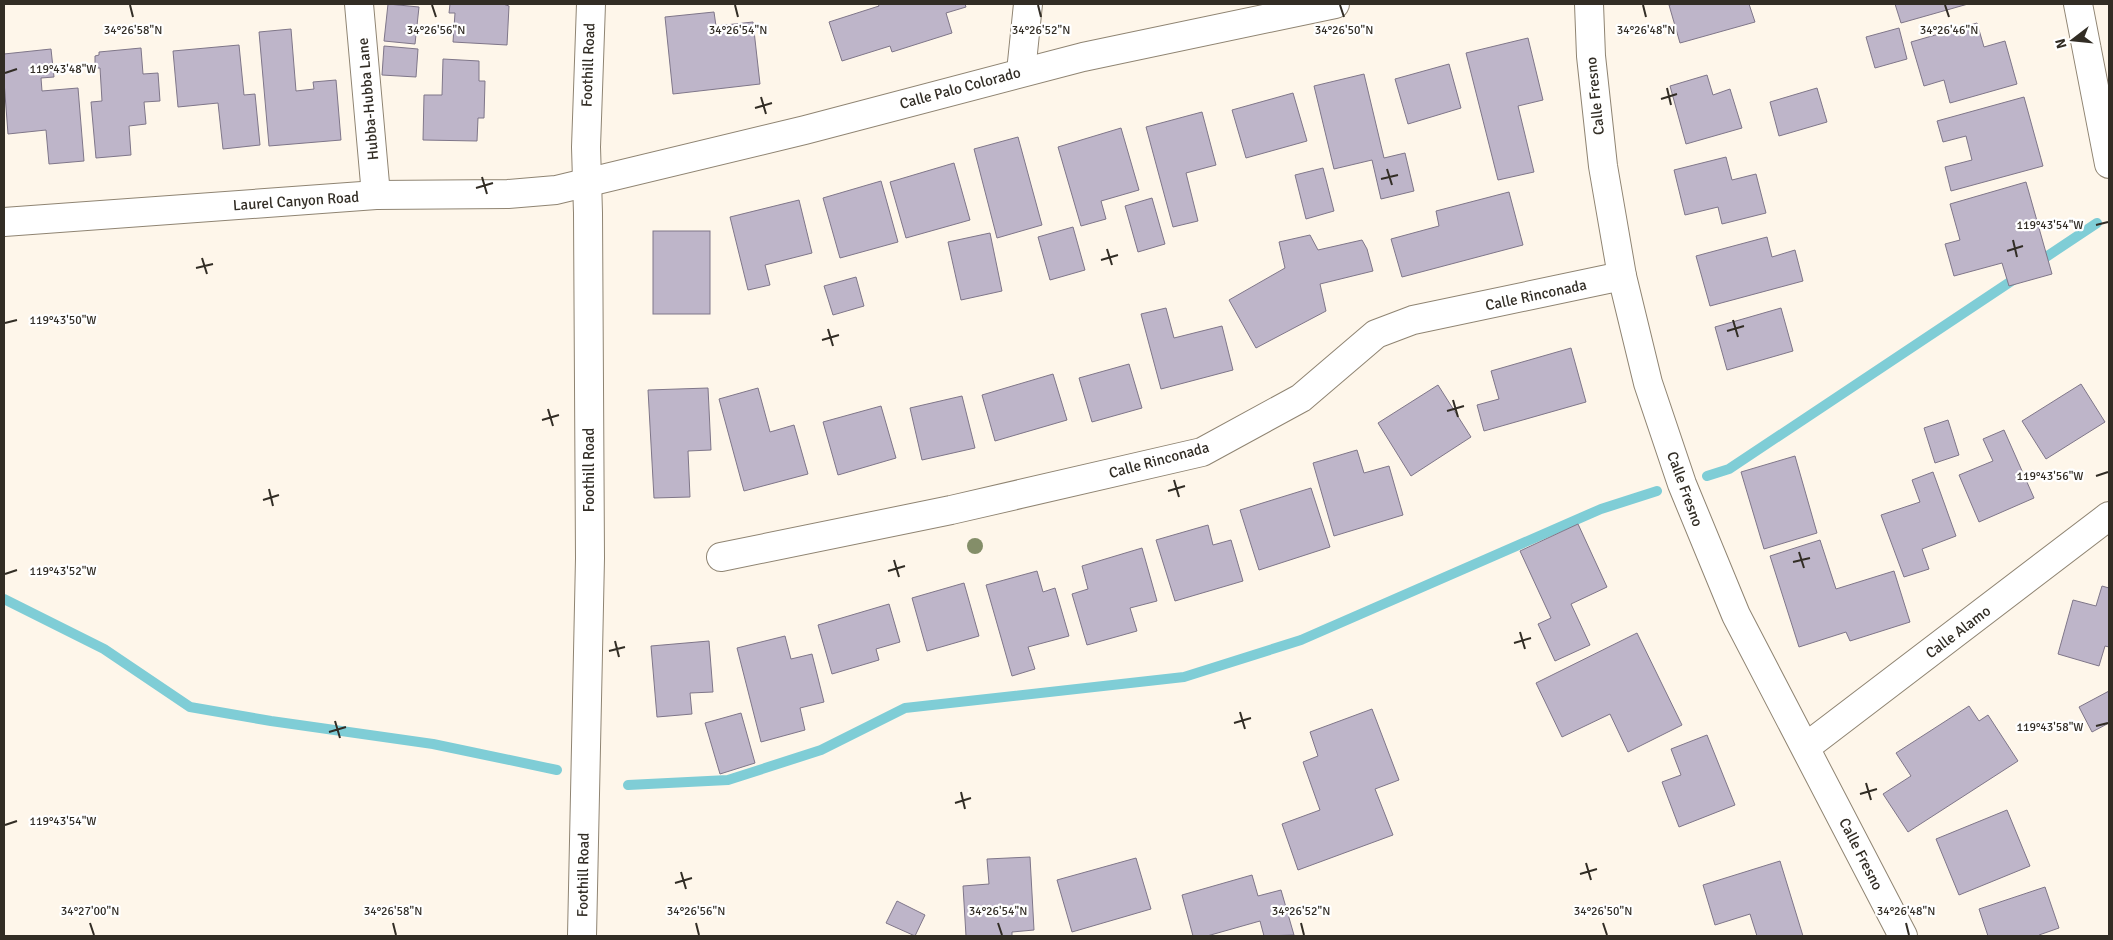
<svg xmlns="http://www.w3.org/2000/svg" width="2113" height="940" viewBox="0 0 2113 940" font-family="Signika,sans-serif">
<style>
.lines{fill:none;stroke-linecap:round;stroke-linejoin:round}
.stream{stroke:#7fcdd6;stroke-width:10}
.building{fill:#beb5c9;stroke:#7f7689}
.minor-casing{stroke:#8f8472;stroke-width:30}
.secondary-casing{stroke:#8f8472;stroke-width:30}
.minor{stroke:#fff;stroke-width:28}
.secondary{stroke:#fff;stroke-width:28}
.tree{fill:#848e69}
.ticks{fill:none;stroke:#322d25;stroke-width:2}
.labels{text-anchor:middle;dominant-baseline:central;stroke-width:4.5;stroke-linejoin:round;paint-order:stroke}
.street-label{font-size:15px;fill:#322d25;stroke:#fff}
.ticks-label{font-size:12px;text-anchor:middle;fill:#322d25;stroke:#fff;stroke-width:4.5;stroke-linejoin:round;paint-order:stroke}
</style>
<rect width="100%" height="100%" fill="#fef6ea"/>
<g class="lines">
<!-- stream -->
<g class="stream">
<path d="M2037 263 2097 223"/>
<path d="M1707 476 1729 469 2019 276"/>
<path d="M4 599 104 649 190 707 271 721 433 744 557 770"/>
<path d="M628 785 728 780 821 750 905 708 1184 677 1301 640 1601 509 1657 491"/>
</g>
</g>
<!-- building -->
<g class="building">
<path d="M388 4 419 7 415 44 384 41Z"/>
<path d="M450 4H503L509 6 507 45 453 42 455 13H449Z"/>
<path d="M878 4H965L966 7 946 13 952 33 892 52 890 46 842 61 829 22 879 6Z"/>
<path d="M1674 4H1749L1755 22 1680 43 1669 5Z"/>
<path d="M1895 4H1968L1901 23Z"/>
<path d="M714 12 716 26 753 22 760 84 673 94 665 17Z"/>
<path d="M1977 23 1984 47 2005 41 2017 84 1950 103 1944 80 1924 86 1911 42Z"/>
<path d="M1899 28 1907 59 1875 68 1866 37Z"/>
<path d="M291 29 296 91 314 89 313 82 336 80 341 140 269 146 259 32Z"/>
<path d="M1528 38 1543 100 1518 106 1534 172 1498 180 1466 53Z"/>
<path d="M239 45 244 95 255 94 260 145 223 149 218 103 178 107 173 51Z"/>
<path d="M384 46 418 49 416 77 382 75Z"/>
<path d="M141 48 143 74 158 73 160 101 144 102 146 124 129 126 131 155 96 158 91 102 102 101 100 68H95V56L99 55V52Z"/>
<path d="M51 49 54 77 41 78 42 91 78 88 84 161 49 164 46 130 8 134 4 81V54Z"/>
<path d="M443 59 479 61V81H485L484 118H478L477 141 423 140 424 95H442Z"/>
<path d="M1449 64 1461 108 1408 124 1395 79Z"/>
<path d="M1364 74 1384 158 1405 153 1414 191 1381 199 1372 160 1334 169 1314 86Z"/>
<path d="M1707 75 1713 95 1730 89 1742 128 1686 144 1670 86Z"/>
<path d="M1817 88 1827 122 1779 136 1770 102Z"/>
<path d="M1293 93 1307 141 1246 158 1232 110Z"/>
<path d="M2024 97 2043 166 1951 191 1945 167 1972 160 1966 136 1943 142 1937 121Z"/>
<path d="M1202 112 1216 165 1186 173 1198 221 1173 227 1146 127Z"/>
<path d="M1121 128 1139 190 1101 201 1106 219 1081 226 1058 147Z"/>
<path d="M1018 137 1042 225 997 238 974 149Z"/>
<path d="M1726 157 1732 180 1756 174 1766 213 1722 224 1718 207 1685 215 1674 170Z"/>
<path d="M954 163 970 220 906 238 890 182Z"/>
<path d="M1323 168 1334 211 1306 219 1295 175Z"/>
<path d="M881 181 898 242 840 258 823 198Z"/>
<path d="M2026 182 2052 274 2009 286 2002 263 1954 276 1945 244 1960 240 1950 204Z"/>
<path d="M1509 192 1523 245 1402 277 1391 239 1439 226 1436 211Z"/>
<path d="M1152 198 1165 244 1138 252 1125 206Z"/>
<path d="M799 200 812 253 765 265 770 285 748 290 730 217Z"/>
<path d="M1073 227 1085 270 1050 280 1038 237Z"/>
<rect x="653" y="231" width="57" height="83"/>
<path d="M990 233 1002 291 961 300 948 242Z"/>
<path d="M1310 235 1318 250 1362 240 1367 249 1373 271 1320 284 1326 311 1256 348 1229 300 1285 268 1279 242Z"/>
<path d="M1767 237 1772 257 1795 250 1803 281 1710 306 1696 256Z"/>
<path d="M856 277 864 306 833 315 824 286Z"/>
<path d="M1166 308 1174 338 1222 326 1233 370 1161 389 1141 314Z"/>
<path d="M1781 308 1793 351 1727 370 1715 327Z"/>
<path d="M1571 348 1586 402 1484 431 1477 405 1499 399 1491 371Z"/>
<path d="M1129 364 1142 408 1092 422 1079 378Z"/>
<path d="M1053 374 1067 420 995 441 982 395Z"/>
<path d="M2081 384 2105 422 2046 459 2022 421Z"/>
<path d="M1438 385 1471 437 1411 476 1378 423Z"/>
<path d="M708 388 711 450 688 451 690 497 654 498 648 390Z"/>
<path d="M758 388 770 432 794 425 808 474 744 491 719 399Z"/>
<path d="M962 396 975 448 922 460 910 408Z"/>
<path d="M881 406 896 458 838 475 823 422Z"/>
<path d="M1948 420 1959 455 1935 463 1924 428Z"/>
<path d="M2004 430 2034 498 1979 522 1959 475 1993 461 1983 439Z"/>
<path d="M1357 450 1364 473 1389 466 1403 515 1334 536 1313 463Z"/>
<path d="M1795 456 1817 533 1764 549 1741 472Z"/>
<path d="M1933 472 1956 536 1922 549 1929 569 1904 577 1881 515 1920 502 1912 480Z"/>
<path d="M1311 488 1330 547 1259 570 1240 510Z"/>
<path d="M1578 524 1607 587 1571 604 1590 645 1555 661 1538 624 1551 618 1520 551Z"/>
<path d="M1208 525 1213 545 1231 540 1243 581 1175 601 1156 540Z"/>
<path d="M1820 540 1836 589 1894 571 1910 622 1850 641 1846 632 1799 647 1770 556Z"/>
<path d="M1142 548 1157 601 1130 608 1137 631 1087 645 1072 594 1088 589 1082 566Z"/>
<path d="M1037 571 1043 592 1055 588 1069 636 1028 647 1035 669 1012 676 986 585Z"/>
<path d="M964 583 979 636 927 651 912 598Z"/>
<path d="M2102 586 2109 588V647L2105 646 2099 666 2058 654 2073 600 2096 606Z"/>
<path d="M889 604 900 642 876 649 879 660 832 674 818 625Z"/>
<path d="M1637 633 1682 725 1628 752 1610 714 1562 737 1536 683Z"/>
<path d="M785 636 791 659 812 654 824 702 800 708 805 730 761 742 737 648Z"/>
<path d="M709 641 713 692 690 693 692 714 657 717 651 646Z"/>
<path d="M2109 691V723L2092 732 2079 707Z"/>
<path d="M1969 706 1979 721 1988 715 2018 761 1908 832 1883 794 1911 776 1896 753Z"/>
<path d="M1372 709 1399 780 1375 789 1393 835 1298 870 1282 824 1320 810 1303 762 1318 756 1310 732Z"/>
<path d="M741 713 755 763 720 774 705 723Z"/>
<path d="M1707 735 1735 805 1679 827 1662 782 1681 775 1671 749Z"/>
<path d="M2007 810 2030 866 1959 895 1936 839Z"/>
<path d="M1030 857 1034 930 1012 932V936H966L963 886 989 884 987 859Z"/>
<path d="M1136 858 1151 909 1072 932 1057 880Z"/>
<path d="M1780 861 1803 936H1757L1750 914 1715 925 1703 885Z"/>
<path d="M1252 875 1258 896 1281 890 1294 935 1264 936 1260 921 1207 936H1193L1182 895Z"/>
<path d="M2045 887 2059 928 2039 935V936H1988L1979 909Z"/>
<path d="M897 901 925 915 915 936 886 923Z"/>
</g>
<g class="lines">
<!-- minor casing -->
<g class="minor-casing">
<g id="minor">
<path d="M359 4 376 195"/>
<path d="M1589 4 1591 56 1603 166 1622 276 1648 383 1682 484 1736 615 1903 936"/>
<path d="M2078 4 2109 164"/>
<path d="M1021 72 1028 4"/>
<path d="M4 222 376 195 508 194 556 190 805 130 1083 57 1335 4"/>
<path d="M721 557 951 510 1202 452 1301 398 1376 334 1413 320 1622 276"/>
<path d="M1806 747 2109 516"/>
</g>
</g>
<!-- secondary casing -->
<g class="secondary-casing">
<path id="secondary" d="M582 936 590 558 588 213 586 147 591 4"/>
</g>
<!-- minor -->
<use href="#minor" class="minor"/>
<!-- secondary -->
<use href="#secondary" class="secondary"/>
</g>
<!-- trees -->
<circle class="tree" cx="975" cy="546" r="8"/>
<!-- ticks -->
<path class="ticks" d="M130 5 133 17M432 5 436 17M735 5 738 17M1038 5 1041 17M1340 5 1344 17M1643 5 1646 17M1945 5 1949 17M5 73 17 69M1667 88 1671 105M761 97 766 114M1661 99 1677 94M755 108 772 103M1387 169 1392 185M482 177 487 194M1381 179 1398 175M476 188 493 183M2096 225 2108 222M2013 240 2017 257M1107 249 1112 265M2007 251 2023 246M202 258 207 274M1101 260 1118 255M196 268 213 264M1733 320 1738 337M5 323 17 320M828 329 833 346M1727 331 1744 326M822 340 839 335M1453 400 1458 417M548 409 553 426M1447 411 1464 406M542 420 559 415M2096 476 2108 472M1174 480 1179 497M269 489 273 506M1168 491 1185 486M263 500 279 495M1799 552 1804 568M894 560 899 577M1793 562 1810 558M888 571 905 566M5 574 17 570M1520 632 1525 649M615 641 619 657M1514 643 1531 638M609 651 625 647M1240 712 1245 729M335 721 340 738M1234 723 1251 718M2096 726 2108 723M329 732 346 727M1866 783 1871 800M961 792 965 809M1860 794 1877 789M955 803 971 798M5 825 17 821M1586 863 1591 880M681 872 686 889M1580 874 1597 869M675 883 692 878M90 923 94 935M393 923 396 935M696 923 699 935M998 923 1002 935M1301 923 1304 935M1603 923 1607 935M1906 923 1909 935"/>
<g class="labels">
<!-- street labels -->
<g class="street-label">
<text transform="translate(588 65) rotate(-88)">Foothill Road</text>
<text transform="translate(960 88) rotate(-15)">Calle Palo Colorado</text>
<text transform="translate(1595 96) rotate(-96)">Calle Fresno</text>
<text transform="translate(368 99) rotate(-95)">Hubba-Hubba Lane</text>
<text transform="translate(296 201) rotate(-4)">Laurel Canyon Road</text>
<text transform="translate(1536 295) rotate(-12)">Calle Rinconada</text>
<text transform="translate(1159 460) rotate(-15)">Calle Rinconada</text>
<text transform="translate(589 470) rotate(-90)">Foothill Road</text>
<text transform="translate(1685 489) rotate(70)">Calle Fresno</text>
<text transform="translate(1958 632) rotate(-37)">Calle Alamo</text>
<text transform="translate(1861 854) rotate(63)">Calle Fresno</text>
<text transform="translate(583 875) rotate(-89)">Foothill Road</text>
</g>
</g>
<g class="ticks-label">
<text x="133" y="34">34°26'58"N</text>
<text x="436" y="34">34°26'56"N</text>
<text x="738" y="34">34°26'54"N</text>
<text x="1041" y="34">34°26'52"N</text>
<text x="1344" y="34">34°26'50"N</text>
<text x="1646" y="34">34°26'48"N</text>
<text x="1949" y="34">34°26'46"N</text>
<text x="63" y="73">119°43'48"W</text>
<text x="2050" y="229">119°43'54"W</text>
<text x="63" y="324">119°43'50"W</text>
<text x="2050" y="480">119°43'56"W</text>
<text x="63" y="575">119°43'52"W</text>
<text x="2050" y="731">119°43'58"W</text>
<text x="63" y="825">119°43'54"W</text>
<text x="90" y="915">34°27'00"N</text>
<text x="393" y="915">34°26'58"N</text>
<text x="696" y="915">34°26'56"N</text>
<text x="998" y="915">34°26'54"N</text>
<text x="1301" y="915">34°26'52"N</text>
<text x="1603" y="915">34°26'50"N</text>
<text x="1906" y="915">34°26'48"N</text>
</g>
<!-- border -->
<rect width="2113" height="940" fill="none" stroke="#322d25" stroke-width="10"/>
<!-- north arrow -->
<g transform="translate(2073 40) rotate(254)" stroke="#ffffff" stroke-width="4" paint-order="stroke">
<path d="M0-4L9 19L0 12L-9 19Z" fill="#322d25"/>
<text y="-8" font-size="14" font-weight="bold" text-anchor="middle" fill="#322d25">N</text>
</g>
</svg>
